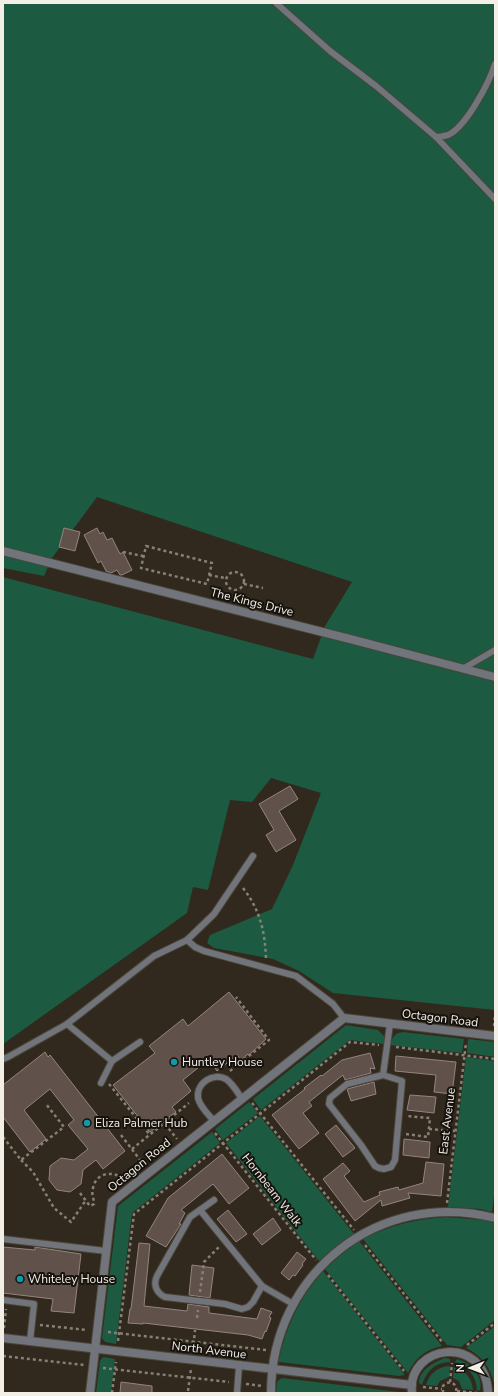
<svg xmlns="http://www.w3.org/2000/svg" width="498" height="1396" viewBox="0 0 498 1396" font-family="'Nunito Sans',sans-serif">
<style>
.green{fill:#1c5a41}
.building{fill:#61514b;stroke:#95847e}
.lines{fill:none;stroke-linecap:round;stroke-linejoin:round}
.service-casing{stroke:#4c4539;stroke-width:8}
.minor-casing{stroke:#4c4539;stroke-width:10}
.path{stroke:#878076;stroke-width:2.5;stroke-dasharray:3 3;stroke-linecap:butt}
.service{stroke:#71747a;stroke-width:6}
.minor{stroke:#71747a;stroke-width:8}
.culture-dot{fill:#0f9aa8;stroke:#16120d;stroke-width:1.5}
.labels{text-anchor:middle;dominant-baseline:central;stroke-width:4;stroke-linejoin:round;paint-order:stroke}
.street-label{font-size:12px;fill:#f3eee6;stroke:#16120d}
.poi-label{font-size:12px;fill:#f3eee6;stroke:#16120d;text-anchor:start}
</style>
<rect width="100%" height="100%" fill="#31291d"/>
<!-- green -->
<g class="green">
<path d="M3 3H495V1010L333 993 299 971 273 959 214 948 207 943 210 935 272 909 293 865 321 793 271 778 252 802 230 800 208 890 193 887 187 913 3 1044V577L313 659 325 626 352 582 97 497 52 558 44 576 3 568Z"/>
<path d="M346 1025 378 1030 384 1036V1044L350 1040 261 1110 253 1099Z"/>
<path d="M403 1032 464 1039 462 1053 390 1045C392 1037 395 1033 403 1032Z"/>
<path d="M468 1039 495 1042V1057L467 1053Z"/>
<path d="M466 1057 495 1061V1188L492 1212 480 1209 448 1207Z"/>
<path d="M249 1102 258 1113 223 1140 215 1129Z"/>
<path d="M260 1116 354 1234 339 1244 319 1261 226 1143Z"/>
<path d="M212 1132 220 1143 132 1213 116 1344 105 1342 102 1338 118 1206Z"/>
<path d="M446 1217 483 1220 495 1223V1320L461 1347 447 1345 363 1239C390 1225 416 1219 446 1217Z"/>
<path d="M359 1241 442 1346C426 1349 415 1358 408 1373L325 1269 342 1254Z"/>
<path d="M323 1271 405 1375 399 1376 279 1362V1359C286 1326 300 1297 323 1271Z"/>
<path d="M495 1326V1382L494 1383C490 1367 481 1355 466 1348Z"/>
<path d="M103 1357 115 1359 111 1393H96L100 1361Z"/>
<path d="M445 1358 450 1359V1362C436 1362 426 1371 422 1385L419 1383C419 1370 434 1362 445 1358Z"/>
<path d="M457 1359C470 1362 484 1377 480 1390L477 1391C477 1377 468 1366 455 1362Z"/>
<path d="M450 1366 449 1377 440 1381 437 1386 426 1385C430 1373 437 1367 450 1366Z"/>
<path d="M454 1366C466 1371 472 1378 473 1390L462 1389 459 1381 453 1378Z"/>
<path d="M282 1378 399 1392 401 1393H276L277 1382 280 1379Z"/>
</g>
<!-- building -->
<g class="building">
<path d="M64 528 80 532 75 551 59 547Z"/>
<path d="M97 528 100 534 103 532 107 540 112 538 120 554 123 552 132 570 122 575H120L117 570 111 573 106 571 101 561 98 563 84 535Z"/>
<path d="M290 786 298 799 279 811 296 840 276 852 266 835 274 830 259 804Z"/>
<path d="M229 992 266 1039 249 1055 248 1054 241 1060 237 1055 217 1071 209 1059 183 1080 191 1091 172 1107 176 1112 169 1117 170 1118 150 1132 113 1085 155 1053 149 1046 183 1019 188 1026Z"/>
<path d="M45 1052 48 1057 50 1055 125 1151 103 1169 96 1160 83 1170 81 1184 70 1192 57 1190 49 1180 50 1166 61 1158 74 1160 88 1149 68 1125 74 1120 50 1089 24 1110 46 1139 30 1152 3 1117V1085Z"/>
<path d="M370 1053 375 1069 370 1068 371 1073 345 1080 343 1075 309 1102 312 1106 303 1113 319 1133 299 1149 272 1115 305 1089 304 1088 313 1081 321 1075 322 1076 342 1060Z"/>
<path d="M396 1056 456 1062 452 1094 434 1092 436 1075 395 1071Z"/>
<path d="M374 1082 376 1094 351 1101 347 1089Z"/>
<path d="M410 1095 436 1097 434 1113 407 1110Z"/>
<path d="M336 1125 355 1148 343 1157 325 1134Z"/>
<path d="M404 1139 430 1142 429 1158 403 1155Z"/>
<path d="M222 1154 249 1188 229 1204 213 1184 181 1210 185 1213 179 1224H181L166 1247 146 1236 168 1198Z"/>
<path d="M426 1162 444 1164 441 1196 408 1193 410 1198 382 1206 381 1200 355 1221 323 1179 343 1163 350 1171 344 1176 364 1202 380 1195 379 1192 398 1187 399 1190 423 1183Z"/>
<path d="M228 1210 247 1234 236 1242 217 1219Z"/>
<path d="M273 1218 281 1230 262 1245 253 1234Z"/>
<path d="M139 1243 150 1244 144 1306 187 1311 188 1304 209 1307V1313L257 1319 261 1308 272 1312 269 1317 271 1318 266 1332 265 1331 262 1339 248 1335 143 1323V1324L128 1323 130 1309H131Z"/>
<path d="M3 1247 35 1250V1247L81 1254 74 1313 51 1311 53 1299 3 1293Z"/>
<path d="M297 1252 306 1259 302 1264 303 1265 295 1276 293 1275 289 1280 281 1273Z"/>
<path d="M192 1265 214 1268 210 1298 189 1295Z"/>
<path d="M121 1382 152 1386V1393H120Z"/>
</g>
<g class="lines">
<!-- service casing -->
<g class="service-casing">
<g id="service">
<path d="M276 3 330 51 376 86 436 137 495 199"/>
<path d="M436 137C440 137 444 136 448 135 466 127 489 83 495 64"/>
<path d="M464 668 495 650"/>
<path d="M187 940 195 947 204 951 296 976 333 1004 344 1018"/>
<path d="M67 1024 112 1061"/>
<path d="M3 1059 8 1057 67 1024 154 956 187 940 214 914 253 856"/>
<path d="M383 1075 402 1081 395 1160 391 1167 384 1169 379 1168 375 1166 361 1145 329 1104 330 1098 347 1084 383 1075 390 1024"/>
<path d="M101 1083 112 1061 140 1042"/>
<path d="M214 1121C208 1114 200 1107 198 1098 196 1083 213 1072 226 1079 233 1084 238 1093 242 1099"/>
<path d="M214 1200 190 1217 157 1276C153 1284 156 1293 165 1297L225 1304 242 1309 248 1307 253 1302 262 1286"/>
<path d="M200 1210 262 1286 293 1304"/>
<path d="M3 1239 106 1251"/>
<path d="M3 1300 34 1304 30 1341"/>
<path d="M237 1393 239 1366"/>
</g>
</g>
<!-- minor casing -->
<g class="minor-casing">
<g id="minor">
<path d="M3 551 350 639 495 677"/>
<path d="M3 1338 412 1385"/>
<path d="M90 1393 112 1202 344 1018 495 1036"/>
<path d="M271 1393C271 1274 379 1188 495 1218"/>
<path d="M412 1393C406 1344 486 1333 488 1393"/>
</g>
</g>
<!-- path -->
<g class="path">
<path d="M146 546 212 563 207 584 141 568Z"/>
<path d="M123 552 143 556"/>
<circle cx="235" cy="581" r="9"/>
<path d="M209 575 225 578"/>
<path d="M244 584 263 588"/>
<path d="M243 888C260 910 265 931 266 959"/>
<path d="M494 1026 495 1015"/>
<path d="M396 1047 495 1059"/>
<path d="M230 1071 269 1040 236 997"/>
<path d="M109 1084 150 1135"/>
<path d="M252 1103 354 1230"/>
<path d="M165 1124 177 1139"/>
<path d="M429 1129 455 1131"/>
<path d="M215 1133 316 1260"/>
<path d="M406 1134 428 1137 430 1118 407 1116"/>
<path d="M121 1135 144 1165"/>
<path d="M3 1137 21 1160 64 1127 46 1104"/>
<path d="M132 1149 189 1103"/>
<path d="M21 1160 33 1172 54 1208 71 1222 86 1200"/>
<path d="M80 1193 90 1206 94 1204C94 1198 91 1194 93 1188 96 1172 114 1170 125 1180"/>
<path d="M447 1203 466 1043"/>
<path d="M365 1245 443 1343"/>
<path d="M328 1275 404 1371"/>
<path d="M200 1292 204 1262 219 1247"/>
<path d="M197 1318 198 1310"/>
<path d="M40 1325 87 1330"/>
<path d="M4 1328 6 1309"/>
<path d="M108 1332 266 1350"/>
<path d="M118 1341 134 1214 350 1042 379 1045"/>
<path d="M467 1345 495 1323"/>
<path d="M193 1350 195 1330"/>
<path d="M3 1356 84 1365"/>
<path d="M103 1368 229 1382"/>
<path d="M450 1382 452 1363"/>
<path d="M246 1384 263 1386"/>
<path d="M423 1387 442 1389"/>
<path d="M188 1391 191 1369"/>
<path d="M457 1391 477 1393"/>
<path d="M112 1393 116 1362"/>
<path d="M443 1393V1386C449 1379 458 1383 456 1393"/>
</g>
<!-- service -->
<use href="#service" class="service"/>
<!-- minor -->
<use href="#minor" class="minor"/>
</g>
<!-- markers -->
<g class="culture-dot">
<circle cx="174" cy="1062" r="4"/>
<circle cx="87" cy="1123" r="4"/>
<circle cx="20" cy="1279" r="4"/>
</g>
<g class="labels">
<!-- street labels -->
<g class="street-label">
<text transform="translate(252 602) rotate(14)">The Kings Drive</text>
<text transform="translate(440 1018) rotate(7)">Octagon Road</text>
<text transform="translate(447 1121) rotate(-83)">East Avenue</text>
<text transform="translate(139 1165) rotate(-39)">Octagon Road</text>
<text transform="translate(272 1190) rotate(52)">Hornbeam Walk</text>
<text transform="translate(209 1350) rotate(7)">North Avenue</text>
</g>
<!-- poi labels -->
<g class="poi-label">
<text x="182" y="1062">Huntley House</text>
<text x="95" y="1123">Eliza Palmer Hub</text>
<text x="28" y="1279">Whiteley House</text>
</g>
</g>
<!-- border -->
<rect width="498" height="1396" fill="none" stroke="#f3eee6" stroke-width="8"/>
<!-- north arrow -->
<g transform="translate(470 1368) rotate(269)" stroke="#16120d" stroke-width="3" paint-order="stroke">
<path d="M0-3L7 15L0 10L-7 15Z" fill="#f3eee6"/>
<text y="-6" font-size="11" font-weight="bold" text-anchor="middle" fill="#f3eee6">N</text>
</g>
</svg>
